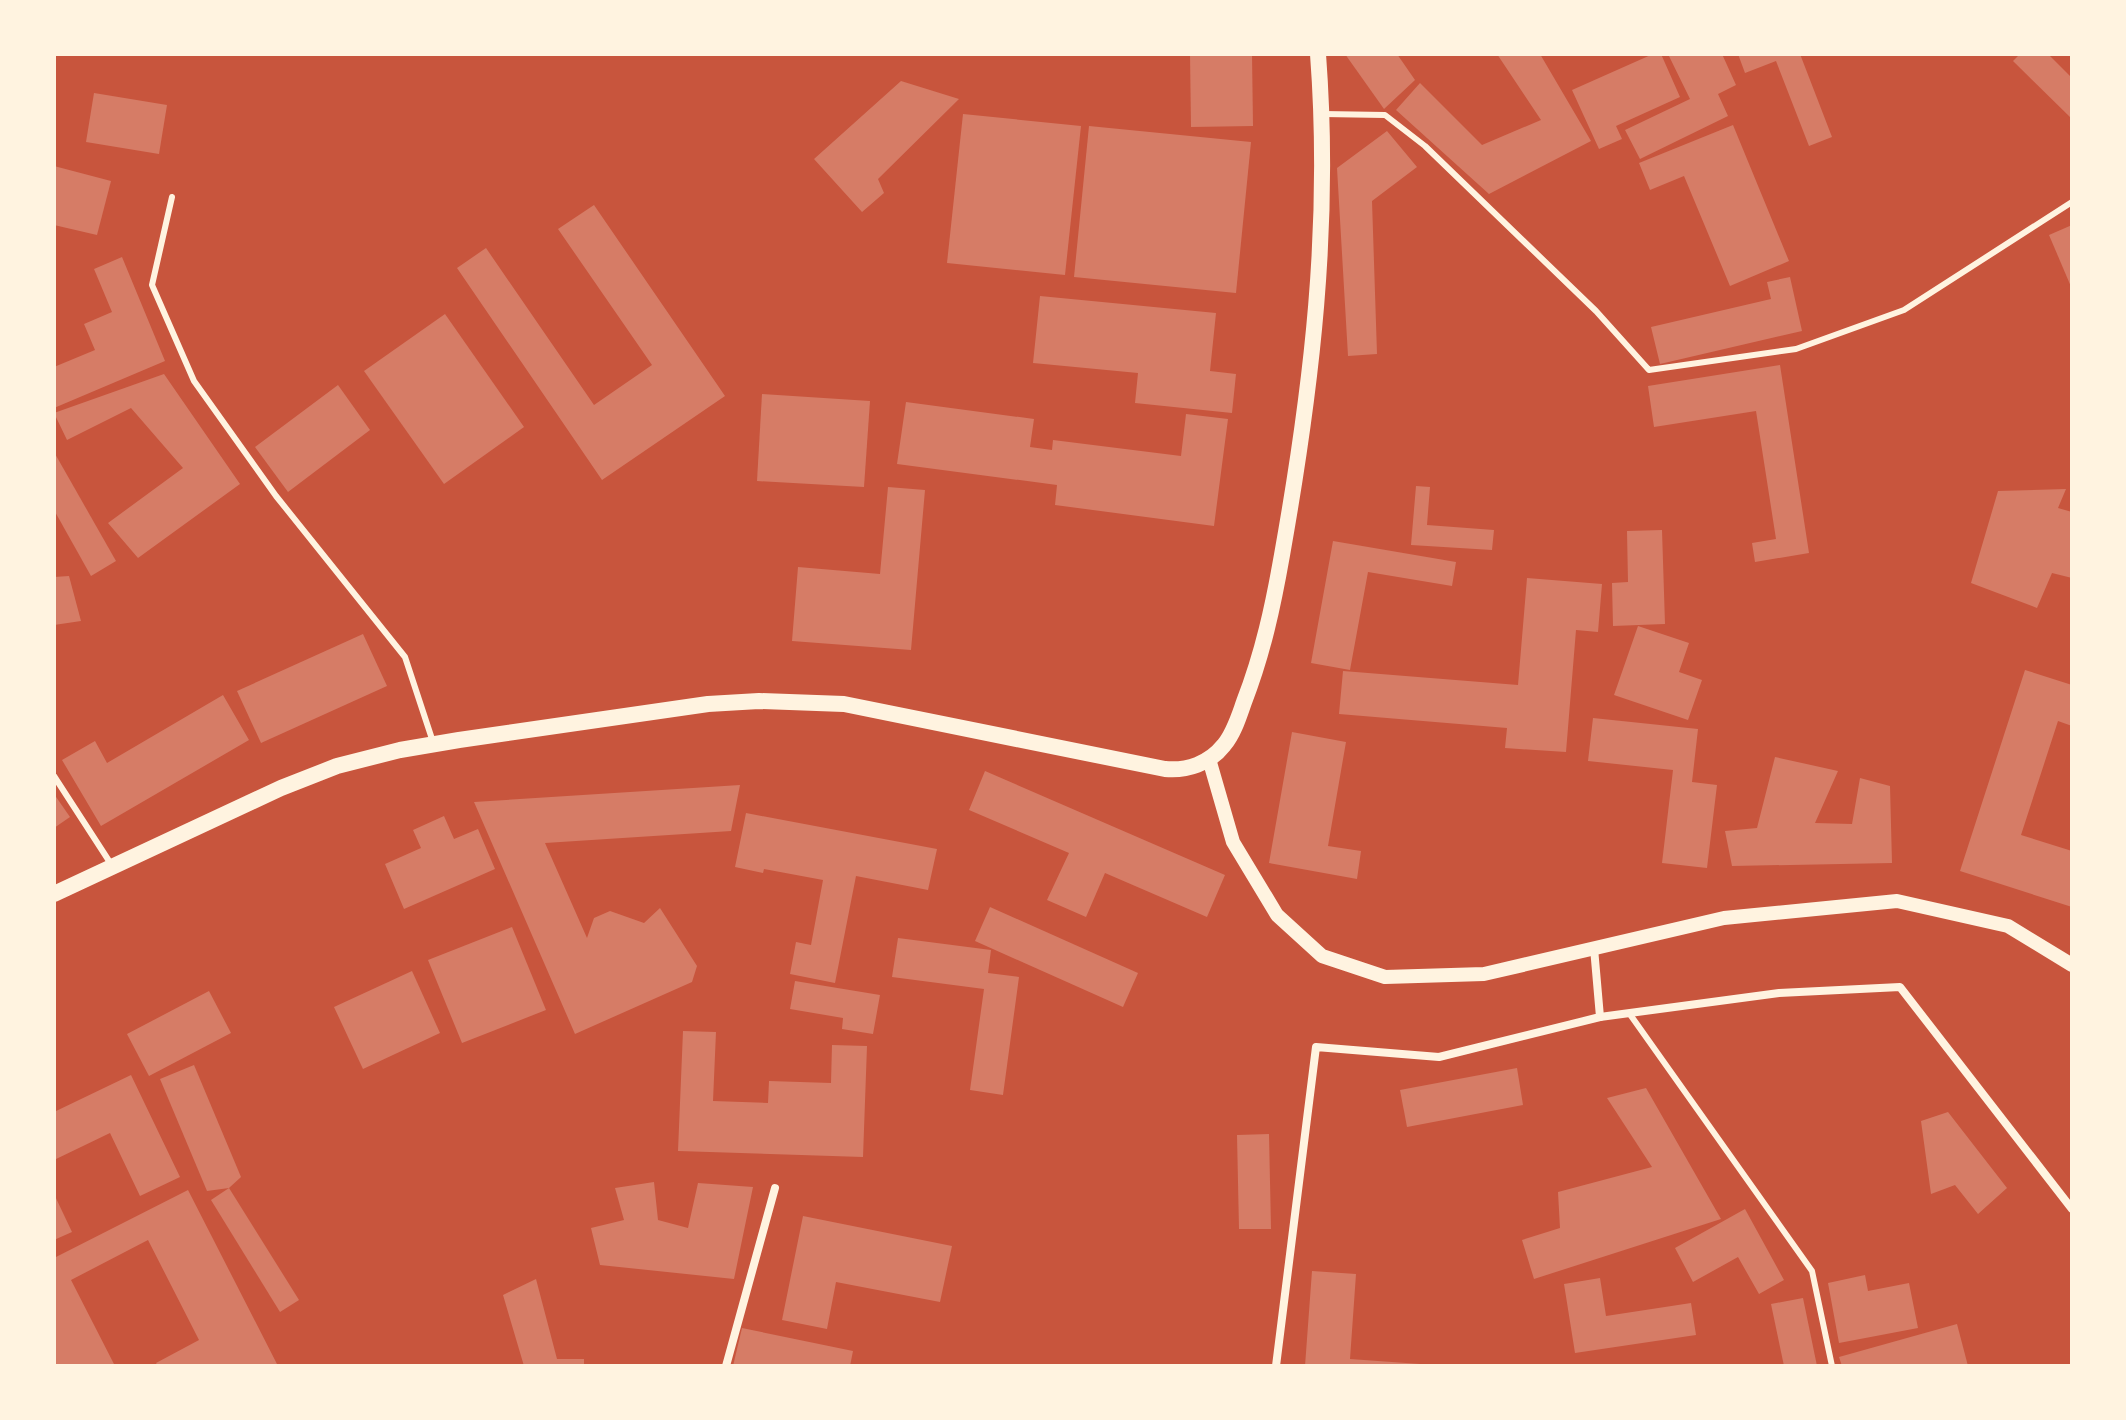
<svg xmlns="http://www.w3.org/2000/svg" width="2126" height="1420" viewBox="0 0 2126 1420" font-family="Inter,sans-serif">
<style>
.building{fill:#d67c66}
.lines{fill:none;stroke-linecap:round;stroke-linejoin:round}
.service{stroke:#fff3e0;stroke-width:6}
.minor{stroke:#fff3e0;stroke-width:8}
.tertiary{stroke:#fff3e0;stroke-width:14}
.secondary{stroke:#fff3e0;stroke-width:16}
</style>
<rect width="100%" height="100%" fill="#c8553d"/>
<!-- building -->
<g class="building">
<path d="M1190 54H1252L1253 126 1191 127Z"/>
<path d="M1345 54H1397L1415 80 1384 109Z"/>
<path d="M1497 54H1540L1591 141 1489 194 1396 110 1420 83 1482 145 1541 120Z"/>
<path d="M1653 54H1661L1680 97 1616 126 1622 139 1599 149 1572 90Z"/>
<path d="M1668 54H1722L1736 85 1718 94 1728 116 1640 159 1625 130 1690 99Z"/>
<path d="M1738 54H1800L1832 137 1809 146 1776 61 1745 73Z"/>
<path d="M2020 54H2048L2072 78V119L2013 61Z"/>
<path d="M901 81 959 99 878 179 884 193 862 212 814 159Z"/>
<path d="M94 93 167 105 159 154 86 142Z"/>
<path d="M963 114 1081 126 1065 275 947 263Z"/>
<path d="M1733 125 1789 261 1730 286 1684 176 1650 190 1639 163Z"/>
<path d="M1089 126 1251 142 1236 293 1074 277Z"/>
<path d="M1387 131 1417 167 1372 201 1377 354 1348 356 1337 168Z"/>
<path d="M54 166 111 181 97 235 54 225Z"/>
<path d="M594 205 725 396 602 480 457 268 486 248 594 405 652 365 558 229Z"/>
<path d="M2072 225V289L2049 235Z"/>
<path d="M122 257 165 361 54 408V367L95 350 84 324 112 312 94 269Z"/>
<path d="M1790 277 1802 331 1660 364 1651 327 1771 299 1767 282Z"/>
<path d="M1040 296 1216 313 1210 371 1236 374 1232 413 1135 403 1138 373 1033 363Z"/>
<path d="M445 314 524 427 444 484 364 371Z"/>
<path d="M1780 365 1809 553 1755 562 1752 543 1776 539 1756 411 1654 427 1648 386Z"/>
<path d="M164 374 240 484 138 558 108 523 183 468 131 408 67 440 54 413Z"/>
<path d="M338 385 370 430 288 492 255 447Z"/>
<path d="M762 394 870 401 864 487 757 481Z"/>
<path d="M906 402 1034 419 1030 447 1052 450 1053 440 1181 456 1186 414 1228 419 1214 526 1055 505 1057 485 897 464Z"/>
<path d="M54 452 116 561 91 576 54 510Z"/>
<path d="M1416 486 1430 487 1427 525 1494 530 1492 550 1411 545Z"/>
<path d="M888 487 925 490 911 650 792 641 798 567 880 574Z"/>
<path d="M2066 489 2058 508 2072 512V578L2052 573 2037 608 1971 583 1998 491Z"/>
<path d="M1662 530 1665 624 1613 626 1612 583 1628 582 1627 531Z"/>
<path d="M1333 541 1456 562 1452 586 1368 572 1350 670 1311 663Z"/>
<path d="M69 576 81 621 54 625V577Z"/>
<path d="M1527 578 1602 584 1598 632 1576 630 1566 752 1505 748 1507 728 1339 714 1343 671 1518 685Z"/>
<path d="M1638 626 1689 643 1679 672 1702 680 1688 720 1614 695Z"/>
<path d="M363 634 387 686 261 743 237 691Z"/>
<path d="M2025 670 2072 685V726L2058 721 2021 835 2072 851V907L1960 871Z"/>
<path d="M223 695 249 740 101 826 62 760 95 741 107 763Z"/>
<path d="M1593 718 1698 729 1692 782 1717 785 1707 868 1662 863 1673 770 1588 761Z"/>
<path d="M1292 732 1346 742 1328 846 1361 851 1357 879 1269 863Z"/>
<path d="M1775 757 1838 771 1815 823 1852 824 1860 778 1890 786 1892 863 1732 866 1725 831 1757 828Z"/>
<path d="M985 771 1225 875 1207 917 1105 873 1086 917 1047 900 1069 853 969 810Z"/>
<path d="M740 785 731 831 545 843 587 938 594 918 610 911 644 923 660 908 697 966 692 982 575 1034 474 802Z"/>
<path d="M54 794 70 817 54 828Z"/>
<path d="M746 813 937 849 928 890 856 876 835 983 790 974 796 942 811 945 823 880 764 869 763 873 735 867Z"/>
<path d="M444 816 454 839 478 829 495 869 404 909 385 864 421 848 413 830Z"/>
<path d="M990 907 1138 973 1123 1007 975 941Z"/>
<path d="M512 927 546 1010 462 1043 428 960Z"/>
<path d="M898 938 991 950 988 973 1019 977 1003 1095 970 1090 984 989 892 977Z"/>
<path d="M412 971 440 1033 363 1069 334 1007Z"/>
<path d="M795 981 880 995 873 1034 842 1029 843 1018 790 1009Z"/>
<path d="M209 991 231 1033 149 1076 127 1034Z"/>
<path d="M683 1031 716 1032 713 1101 768 1103 769 1081 831 1083 832 1045 867 1046 863 1157 678 1151Z"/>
<path d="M194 1065 241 1177 229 1188 207 1191 160 1079Z"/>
<path d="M1517 1068 1523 1105 1407 1127 1400 1090Z"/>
<path d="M131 1075 180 1177 140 1196 110 1133 54 1160V1112Z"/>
<path d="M1646 1088 1721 1219 1534 1279 1522 1240 1560 1228 1558 1192 1652 1167 1607 1098Z"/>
<path d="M1948 1112 2007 1188 1978 1214 1955 1185 1931 1194 1921 1121Z"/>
<path d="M1269 1134 1271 1229H1239L1237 1135Z"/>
<path d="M654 1182 658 1220 688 1228 698 1183 753 1187 734 1279 600 1265 591 1228 624 1220 615 1188Z"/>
<path d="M229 1188 299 1300 280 1312 211 1200Z"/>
<path d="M188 1190 278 1366H158L156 1363 199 1340 148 1240 71 1280 115 1366H54V1258Z"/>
<path d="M54 1194 72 1232 54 1240Z"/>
<path d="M1745 1209 1784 1280 1759 1294 1738 1257 1693 1282 1675 1248Z"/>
<path d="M803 1216 952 1246 940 1302 836 1282 827 1329 782 1320Z"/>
<path d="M1312 1271 1356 1274 1350 1359 1420 1364 1419 1366H1305Z"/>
<path d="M1865 1275 1868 1291 1909 1283 1918 1328 1839 1343 1828 1283Z"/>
<path d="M1600 1278 1606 1316 1691 1303 1696 1335 1575 1353 1564 1284Z"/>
<path d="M536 1279 557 1359H584V1366H524L503 1295Z"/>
<path d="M1803 1298 1817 1366H1784L1771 1304Z"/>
<path d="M1957 1324 1968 1366H1842L1839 1357Z"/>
<path d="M742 1328 853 1351 850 1366H733Z"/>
</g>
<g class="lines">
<!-- service -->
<g class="service">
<path d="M1323 114 1385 115 1425 146 1596 311 1649 370 1796 349 1904 310 2072 202"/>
<path d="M172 197 152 285 194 381 276 496 405 657 433 742"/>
<path d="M54 776 111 864"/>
<path d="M1629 1013 1812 1271 1832 1366"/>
</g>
<!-- minor -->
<g class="minor">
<path d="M1600 1017 1779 993 1900 987 2072 1209"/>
<path d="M726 1366 775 1188"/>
<path d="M1276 1366 1316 1047 1439 1057 1600 1017 1594 948"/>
</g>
<!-- tertiary -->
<path class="tertiary" d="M1209 759 1233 842 1277 915 1322 956 1385 977 1484 974 1724 918 1897 901 2008 926 2072 965"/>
<!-- secondary -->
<path class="secondary" d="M54 894 281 788 337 766 400 750 459 740 708 704 759 701 844 704 1165 769C1187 771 1209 764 1224 745 1234 733 1239 716 1244 702 1263 653 1273 606 1282 555 1312 386 1331 226 1318 54"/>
</g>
<!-- border -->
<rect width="2126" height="1420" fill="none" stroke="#fff3e0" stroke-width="112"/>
</svg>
